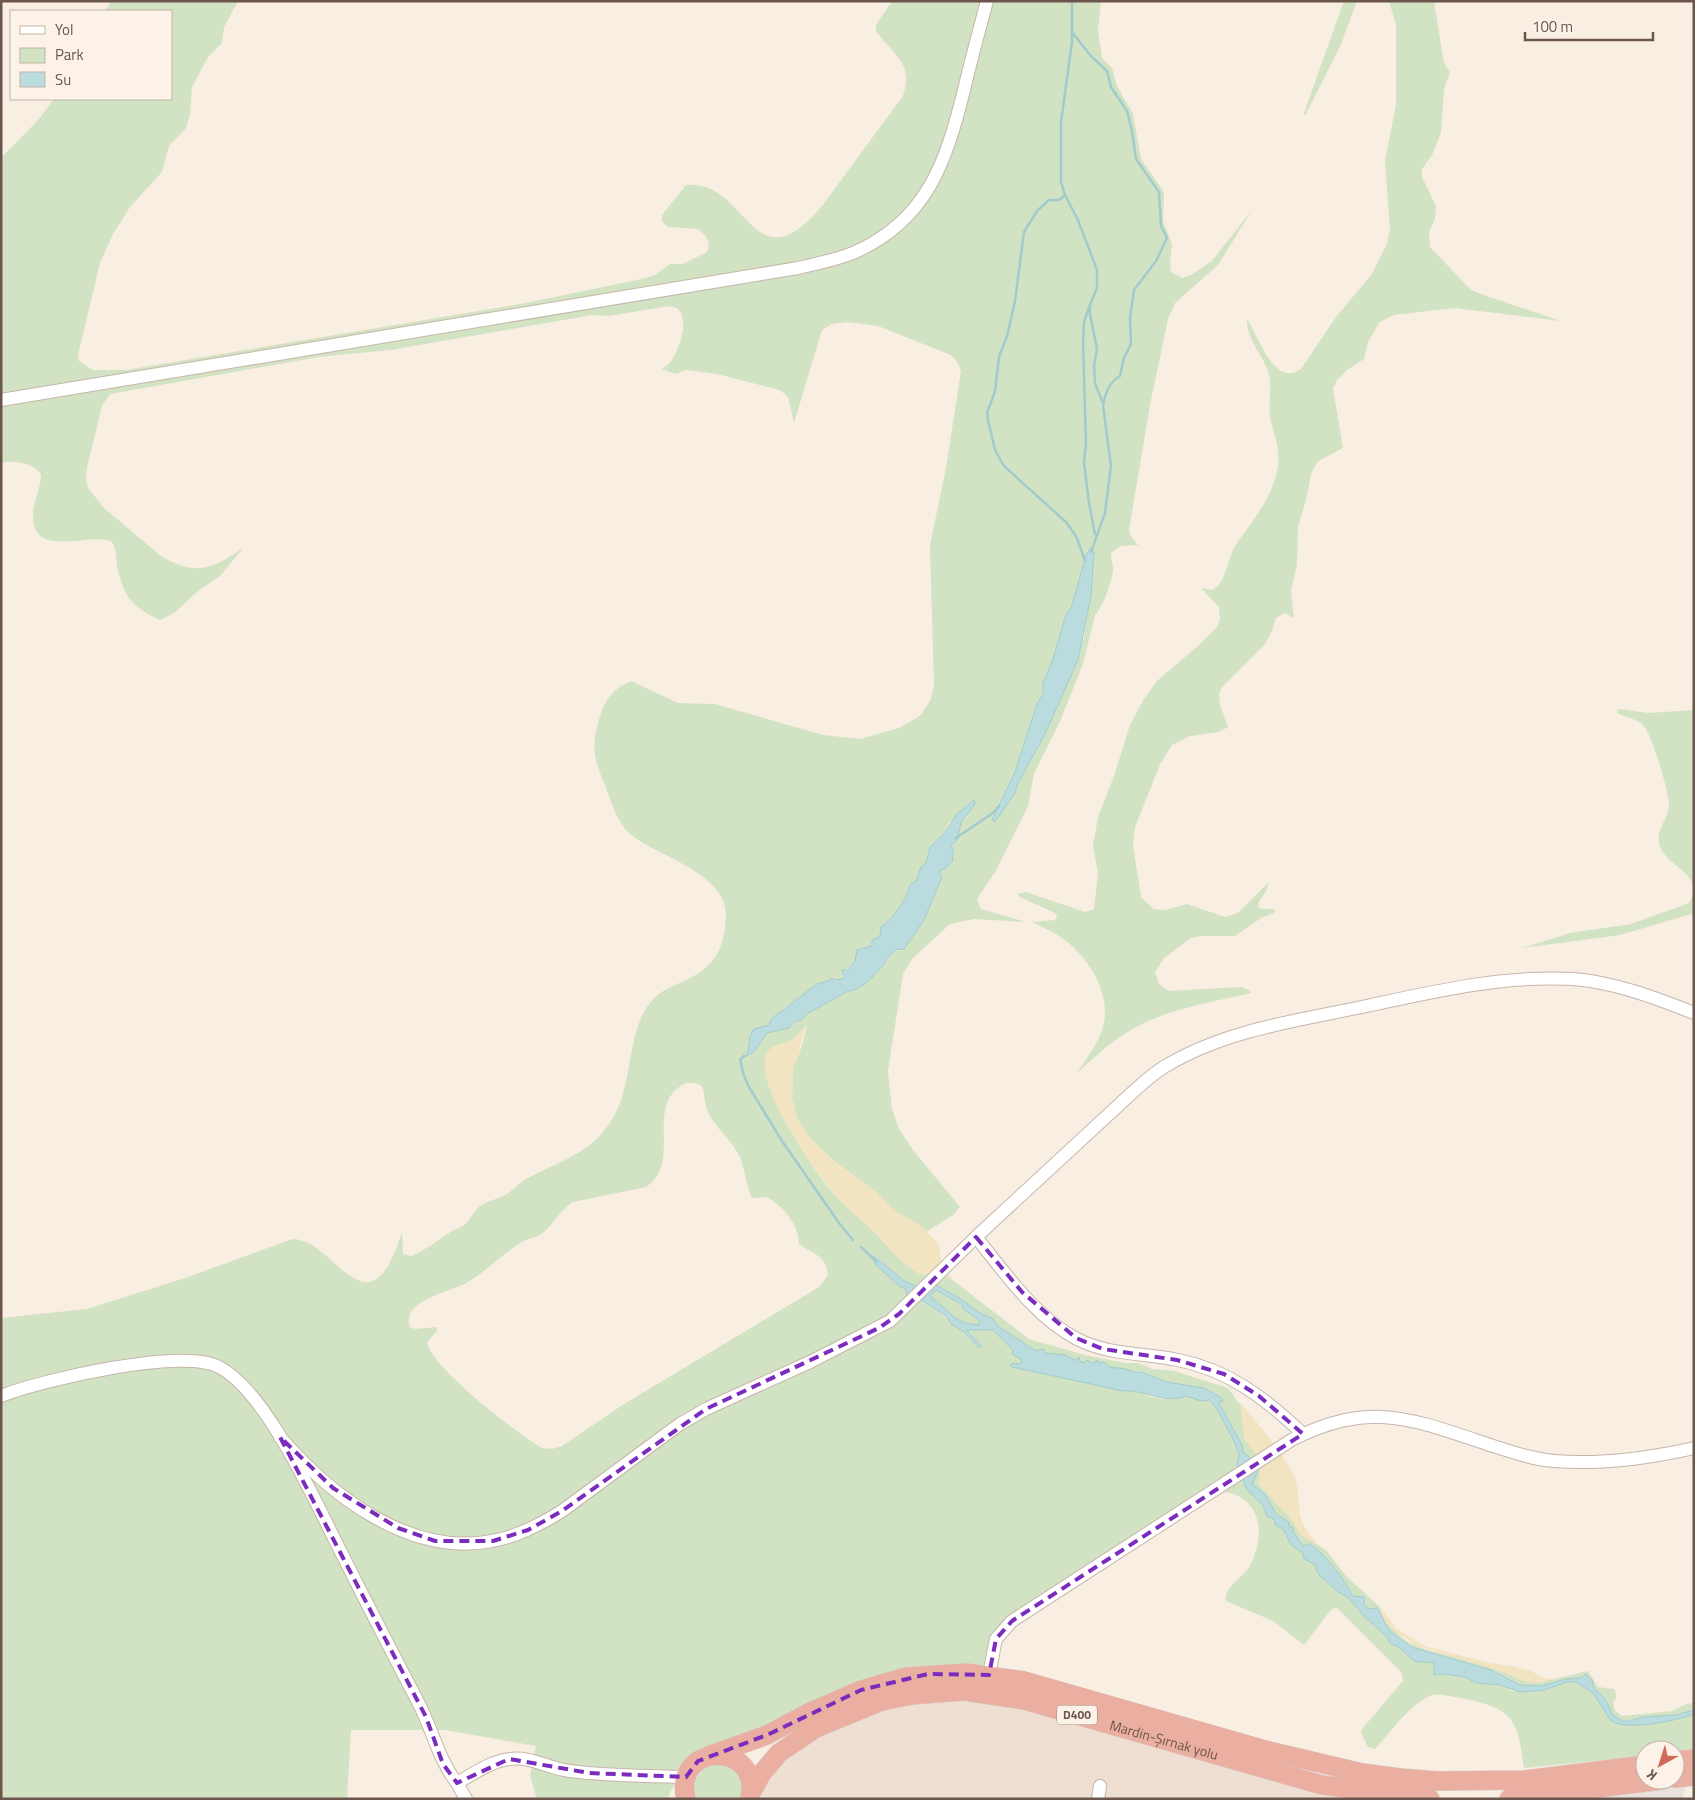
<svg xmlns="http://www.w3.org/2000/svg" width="1695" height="1800" viewBox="0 0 1695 1800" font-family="'Titillium Web',sans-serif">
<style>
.residential{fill:#eedfd2}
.industrial{fill:#e8e1dc}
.green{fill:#d2e3c3;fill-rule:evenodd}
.sand{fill:#f3e4c1}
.water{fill:#badcde;stroke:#a2cbce;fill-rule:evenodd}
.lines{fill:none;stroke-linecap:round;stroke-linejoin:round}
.stream{stroke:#a2cbce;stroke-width:2.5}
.minor-casing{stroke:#c7b5ab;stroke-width:14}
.highway-casing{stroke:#d6cfcd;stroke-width:20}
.minor{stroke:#fff;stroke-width:12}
.highway{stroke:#eaafa1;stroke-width:19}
.marked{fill:none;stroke:#7b2cbf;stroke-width:4;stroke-dasharray:10 6;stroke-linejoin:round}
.labels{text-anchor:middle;stroke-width:4;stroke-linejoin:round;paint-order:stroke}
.shield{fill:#fcf2e7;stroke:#97847a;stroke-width:1}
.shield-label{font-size:12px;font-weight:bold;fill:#6c554c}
.street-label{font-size:14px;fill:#6c554c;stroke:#fcf2e7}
</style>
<rect width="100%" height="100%" fill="#f8eee2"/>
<path class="residential" d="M964 1691 1357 1799H749L762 1773 838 1718Z"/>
<path class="industrial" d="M1686 1785 1682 1799H1582L1589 1798Z"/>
<path class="green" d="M111 1H238L224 27 222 43 208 57 192 87 190 115 186 128 169 146 162 172 130 207 113 234 100 263 78 355 79 361 93 370H126L526 303 646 278 655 275 670 264H683L707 252C712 242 706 235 698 229L668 227 662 221V215L686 185C748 178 752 290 822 206L903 96C914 62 893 55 876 31V25L892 1H1101L1098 31 1102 58 1112 68 1117 86 1133 114 1141 159 1164 192 1163 221 1172 244 1170 264 1171 272 1182 278 1191 275 1212 261 1252 210 1218 265 1175 303 1168 319 1150 405 1129 530 1130 535 1138 545 1121 546 1111 553C1111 558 1113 563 1113 569 1113 579 1102 610 1095 615L1083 664 1061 719 1034 774 1028 806 995 872 977 899 981 909 1026 922 974 919 950 924 912 959 903 974 888 1071 892 1109 899 1129 913 1150 960 1207 953 1215 926 1232 894 1210 876 1192 834 1161 808 1136 797 1118 792 1099 793 1067 799 1055 807 1026C801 1029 799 1036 793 1039 784 1046 770 1043 766 1057 757 1087 809 1162 828 1187 839 1201 853 1212 866 1224 880 1237 892 1252 906 1265L920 1274C933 1272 943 1274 954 1281L1029 1339 1085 1355 1125 1363H1138L1153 1369 1174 1371 1228 1388 1241 1406 1245 1440 1256 1454 1261 1467 1259 1484 1293 1521 1300 1534 1326 1550 1346 1576 1380 1607 1385 1621 1406 1641 1427 1650 1464 1659 1537 1683 1588 1671 1598 1687 1614 1689 1617 1696 1613 1702 1615 1711 1622 1716 1672 1711 1686 1704 1694 1703V1710L1676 1715 1622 1721 1613 1716 1602 1694 1594 1689 1582 1675 1581 1678 1566 1679 1541 1686 1521 1685 1491 1670 1411 1647 1390 1631 1378 1611 1369 1610 1366 1606 1365 1600 1353 1595C1342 1575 1328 1558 1310 1544L1303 1546 1293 1532V1527H1289V1522L1276 1514 1265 1494 1252 1484 1257 1472 1243 1453 1242 1445 1219 1403 1223 1401 1222 1398 1204 1388 1167 1382 1139 1371 1133 1372 1126 1369 1109 1367 1101 1362 1099 1364 1089 1361 1085 1363 1078 1361 1080 1357 1075 1360 1059 1354 1046 1353 1043 1349 1036 1351 999 1327 992 1318 978 1312 942 1288 916 1286 902 1281 875 1256 874 1263 899 1286 906 1289 908 1295C934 1307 957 1324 976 1345L978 1343 968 1329 993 1330 1023 1360 1020 1364 1013 1363 1011 1365 1032 1372 1041 1371 1052 1376 1122 1390H1137L1148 1396 1163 1399 1187 1396 1201 1401 1209 1400 1218 1411 1234 1441 1239 1454 1237 1463 1247 1490 1263 1505 1267 1516 1284 1530 1293 1545 1302 1552 1304 1559 1316 1565 1321 1577 1338 1592 1348 1597 1364 1616 1387 1637 1390 1643 1400 1648 1413 1660 1434 1663V1675L1444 1674 1465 1677 1476 1683 1501 1685 1512 1691 1523 1692 1544 1690 1567 1682H1576L1594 1694 1613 1723 1655 1724 1694 1714V1751L1675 1753V1750H1645V1756L1524 1768C1518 1717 1512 1708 1460 1698 1451 1697 1438 1692 1430 1696 1408 1706 1391 1732 1375 1749L1368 1747 1361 1733 1362 1729 1403 1681 1402 1673 1336 1607 1330 1611 1304 1645 1273 1621 1226 1601C1223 1588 1243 1577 1249 1567 1261 1546 1265 1515 1243 1499 1237 1494 1229 1493 1221 1491L999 1633 990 1667 946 1665 679 1775 667 1799H537L530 1776 536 1746 445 1730H351L347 1799H1V1318L87 1309 188 1277 292 1239C335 1238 368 1341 402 1232L403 1254 411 1256C426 1250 438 1240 452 1231 456 1229 463 1227 466 1223 472 1218 474 1209 482 1205 490 1200 499 1199 507 1194 515 1189 521 1181 530 1177 566 1158 594 1153 615 1114 633 1081 627 1032 650 1003 659 991 671 987 684 981 714 968 725 949 726 915 726 871 653 856 628 832 616 820 611 801 605 785 596 765 591 749 597 727 603 705 608 691 631 681L678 703 715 704 823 735 860 739 899 728 920 716 930 701 934 687 930 545 946 468 961 371 958 363 951 355 878 326 847 322 832 324 822 330 794 423 788 397 780 390 717 374 687 370 675 374 662 369C665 367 669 364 671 361 680 349 690 319 677 308L670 306 609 316 592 315 391 350 318 357 110 394 102 406 87 467 86 480 88 488 104 508 161 556C197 577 213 569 244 547L220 576 198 591 174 613 160 620C132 608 123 595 117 566 116 558 117 550 112 542 94 531 33 560 33 517 32 503 41 489 41 475 33 462 15 460 1 463V158L39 119 54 99H171V11H105ZM1088 550 1093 580 1084 637 1078 659 1044 736 1018 783C1013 798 1007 808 994 816L1015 772 1038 700 1043 693V683L1053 659 1066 615 1071 608ZM974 800 967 817 961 823 957 840 951 846 954 850C949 860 950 865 939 871L942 877 924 920 909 942 899 951 895 950 888 961 876 974 805 1015 792 1027 767 1033 754 1052 746 1056 744 1055 748 1052 751 1034 754 1029 767 1026 784 1008 816 986 835 977 837 980 842 979V973L855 961 862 950 872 946 880 936 881 927 888 923 906 899 909 886 916 881 926 863 930 847 943 835 949 823ZM686 1083H695L702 1086C705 1094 704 1104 708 1112 716 1129 732 1140 740 1157 744 1167 748 1192 752 1198L767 1197C784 1207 799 1225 799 1244 813 1254 826 1255 828 1275L819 1287 624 1404 562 1446 552 1449 542 1448C518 1434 430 1367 427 1342L437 1331V1327L415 1329 410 1327C400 1302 448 1292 464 1284 485 1273 500 1256 520 1243 527 1238 537 1238 544 1232 555 1222 560 1210 573 1202L646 1187C684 1162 642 1104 686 1083Z
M1344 1H1357L1341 44 1305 116 1304 113Z
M1389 1H1434L1444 63 1450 72 1444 89 1441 133 1432 155 1422 169V177L1436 206 1435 218 1429 232 1430 247 1470 289 1478 293 1561 321 1455 308 1394 315 1380 322 1368 342 1364 359 1347 370 1337 380 1333 388 1343 448 1318 461 1311 474 1307 496 1298 527 1297 565 1291 591 1294 618 1285 613 1276 618 1272 631 1265 644 1223 686 1219 693 1220 705 1228 727 1219 732 1190 736 1172 745 1160 764 1135 827 1133 845 1141 897 1154 909 1165 910 1187 904 1225 917 1238 913 1268 883C1269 893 1258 898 1258 907L1262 909H1275L1274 913 1261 918 1235 936H1202L1191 938 1164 958 1155 972 1159 984 1169 991 1241 987 1249 990 1251 993C1210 1003 1168 1008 1131 1030 1111 1041 1094 1058 1077 1073 1087 1057 1101 1041 1104 1022 1110 993 1089 959 1066 941 1056 933 1044 928 1032 922L1055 920 1057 916 1055 913 1020 897 1018 894 1026 892 1085 912 1094 909 1098 873 1093 846 1098 817 1114 776 1130 725 1144 699 1157 681 1200 644 1217 627 1220 619 1219 607 1201 588 1213 590C1228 580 1227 557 1237 543 1256 516 1282 486 1278 451 1277 439 1272 428 1270 417 1268 402 1273 386 1268 371 1262 354 1246 338 1247 319 1258 334 1274 389 1301 369L1336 317 1372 274 1387 244 1390 229 1385 161 1396 104V25Z
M1618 709 1649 713 1694 710V887C1688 868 1662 861 1659 843 1656 830 1668 819 1669 806 1670 794 1652 736 1644 726 1637 718 1626 718 1617 713Z
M1694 893V913L1688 915 1620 935 1522 948 1570 933 1631 924 1689 903Z
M936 1290C954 1295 963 1311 979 1320V1325C952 1323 950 1311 930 1296Z
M720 1759 742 1775V1799H692L694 1771Z"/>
<path class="sand" d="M807 1025 800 1045 799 1055 793 1067 792 1099 797 1118 808 1136 834 1161 876 1192 894 1210 921 1226 938 1243 942 1263 954 1281C943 1274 933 1272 920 1274L906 1265C892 1252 880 1237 866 1224 853 1212 839 1201 828 1186 810 1163 755 1085 766 1056 771 1042 784 1046 794 1039 799 1035 801 1029 807 1025Z
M1240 1403C1250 1412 1292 1466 1295 1478 1304 1511 1291 1515 1319 1545L1300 1534 1293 1521 1259 1484 1261 1467 1256 1454 1245 1440Z
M1380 1607 1396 1628 1424 1646 1490 1663 1511 1666 1531 1671 1543 1678 1553 1679 1537 1683 1524 1681 1501 1671 1417 1646 1392 1629 1384 1621Z"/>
<path class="water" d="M1090 548 1094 552 1091 596 1078 660 1044 736 1018 783 1015 793 995 822 992 820 994 816 1015 772 1037 704 1043 693V683L1053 659 1066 615 1071 608 1086 556Z
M974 800 975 804 961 823 957 840 951 846 954 850 952 855 953 861 946 868 939 871 942 877 924 920 904 949 895 950C885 963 866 990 848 991L805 1015 802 1020 797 1021 789 1028 767 1033 754 1052 744 1057 748 1052 750 1036 754 1029 769 1025 771 1019 817 984 828 981 832 978 838 980 844 978 842 970H847L855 961 857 950 872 946V940L880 936 881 927C894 918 906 900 910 885L916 881 921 867 926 863 930 847 943 835 957 814Z
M874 1256 904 1281 916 1286 936 1285 961 1299 978 1312 992 1318 999 1327 1036 1351 1043 1349 1046 1353 1065 1355 1075 1360 1080 1357 1079 1361 1085 1363 1087 1360 1093 1363 1098 1360V1363L1104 1362 1109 1367 1126 1369 1133 1372H1141L1167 1382 1204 1388 1222 1398 1223 1401 1219 1403 1242 1445 1243 1453C1251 1457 1254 1461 1258 1471L1252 1484 1265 1494 1276 1514 1289 1522V1527H1293V1532L1303 1546 1310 1544C1328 1557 1342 1576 1353 1596L1364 1597 1365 1606 1369 1609 1377 1608 1390 1631 1411 1647 1491 1670 1520 1685 1541 1686 1566 1679 1581 1678 1585 1674 1592 1680 1594 1689C1606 1696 1607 1704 1613 1715L1622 1721H1630L1642 1717 1676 1715 1694 1710V1714C1676 1721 1627 1731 1611 1721L1594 1694 1576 1682H1567L1544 1690 1520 1692 1500 1685 1476 1683 1465 1677 1444 1674 1434 1675V1663L1414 1661 1400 1648 1390 1643 1387 1637 1364 1616 1348 1597 1338 1592 1321 1577 1316 1570V1565L1304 1559 1302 1552 1291 1545 1284 1530 1276 1525 1274 1520 1267 1516 1263 1505 1247 1490 1237 1465 1239 1454 1234 1441 1218 1411 1210 1400 1201 1401 1186 1396C1166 1405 1144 1389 1123 1391L1012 1367 1010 1365 1013 1363 1020 1364 1022 1360 1012 1354 1013 1350 993 1330H967L981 1346 979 1348 964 1332 951 1324 947 1317 924 1302 907 1295 906 1289 899 1286 874 1263ZM936 1290 961 1304 963 1309 979 1320V1325C954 1324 949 1310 930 1296Z"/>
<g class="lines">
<path class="stream" d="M1072 1V42L1061 122V182L1065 195 1059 200H1049L1037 211 1024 232 1015 301 1007 336 999 357 995 391 987 413 988 420 995 450 1004 466 1067 523 1077 538 1085 561
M1072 32 1090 55 1107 71 1111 87 1127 111 1132 131 1136 159 1159 192 1161 226 1167 238 1156 261 1134 290 1130 318 1131 344 1124 358 1120 376C1109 382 1105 394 1103 405L1111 466 1105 513 1091 552
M1065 195 1078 220 1097 270V288L1090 305V314L1097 349 1094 366 1095 383 1102 401
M1090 305 1084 322 1083 342 1086 444 1084 462 1089 503 1095 534
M956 838 993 813 999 806
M744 1056 740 1060 744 1076 749 1087 782 1141 839 1223 853 1240
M861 1247 877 1262"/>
<g class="minor-casing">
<path id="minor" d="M1 400 798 268C816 264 835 260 853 253 927 221 946 162 964 90 971 60 979 31 987 1
M976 1237C1005 1273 1036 1318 1077 1339 1108 1355 1144 1353 1178 1360 1229 1370 1266 1399 1303 1434
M1 1396C41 1380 183 1347 219 1367 268 1392 318 1508 344 1558 368 1606 393 1654 418 1702 433 1730 438 1759 457 1783
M280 1437C331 1496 410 1557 492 1541 517 1537 541 1524 562 1511L680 1424 706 1409 810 1362 890 1321 976 1237 1135 1090C1144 1082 1154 1073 1164 1067 1226 1029 1302 1020 1371 1005 1436 991 1506 975 1573 979 1614 982 1656 998 1694 1013
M989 1675 996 1639 1012 1621 1293 1439C1370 1401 1410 1418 1487 1444 1509 1451 1531 1459 1554 1461 1600 1465 1649 1458 1694 1448
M466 1799 457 1783C473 1774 491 1761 510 1759 531 1756 550 1769 570 1771 608 1776 647 1776 686 1777
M1098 1799 1100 1786"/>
</g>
<g class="highway-casing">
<g id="highway">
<path d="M708 1756 767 1735 806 1714 861 1690 905 1677 966 1673 1024 1681 1265 1750 1362 1773 1400 1778 1437 1781 1525 1780 1645 1765"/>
<path d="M1675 1761 1694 1759"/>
<path d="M1675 1778 1694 1776"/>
<path id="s1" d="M751 1793 762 1773 779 1753 816 1728 882 1701 912 1695 964 1691 1024 1700 1322 1785 1430 1799"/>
<path d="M686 1799C672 1741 761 1742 750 1796"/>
<path d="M1509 1799 1662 1780"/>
</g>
</g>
<use href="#minor" class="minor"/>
<use href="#highway" class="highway"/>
</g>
<path class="marked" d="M976 1237 1022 1292 1076 1338 1103 1349 1177 1360 1224 1374 1259 1396 1303 1434 1012 1621 996 1639 989 1675 928 1674 861 1690 767 1735 698 1761 686 1777 589 1773 509 1759 457 1783 443 1764 426 1717 280 1437 333 1488 398 1528 435 1541H493L528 1530 562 1511 706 1409 879 1328 899 1314Z"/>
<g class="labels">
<rect class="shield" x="1057" y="1705.5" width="40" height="19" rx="4"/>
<g class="shield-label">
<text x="1077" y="1719">D400</text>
</g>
<g class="street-label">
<text dy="5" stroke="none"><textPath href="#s1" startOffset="454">Mardin-Şırnak yolu</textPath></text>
</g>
</g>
<rect width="1695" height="1800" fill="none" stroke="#6c554c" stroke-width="5"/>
<rect x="10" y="10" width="162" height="90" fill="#fcf2e7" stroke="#c2b3a9"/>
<rect x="20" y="26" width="25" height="8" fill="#ffffff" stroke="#c2b3a9"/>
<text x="55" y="35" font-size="15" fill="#6c554c">Yol</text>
<rect x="20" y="48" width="25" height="15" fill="#d2e3c3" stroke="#c2b3a9"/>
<text x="55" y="60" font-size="15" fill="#6c554c">Park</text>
<rect x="20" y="72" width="25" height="15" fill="#badcde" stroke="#c2b3a9"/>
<text x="55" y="85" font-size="15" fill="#6c554c">Su</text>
<g transform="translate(1660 1765) rotate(219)"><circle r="24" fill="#fcf2e7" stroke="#c2b3a9"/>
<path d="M0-4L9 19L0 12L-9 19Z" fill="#d16a58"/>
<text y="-8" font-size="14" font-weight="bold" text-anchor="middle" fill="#6c554c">K</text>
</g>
<path d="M1525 32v8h128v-8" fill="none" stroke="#6c554c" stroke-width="2.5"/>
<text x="1532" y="32" font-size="15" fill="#6c554c" stroke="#fcf2e7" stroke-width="4" paint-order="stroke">100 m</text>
</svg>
